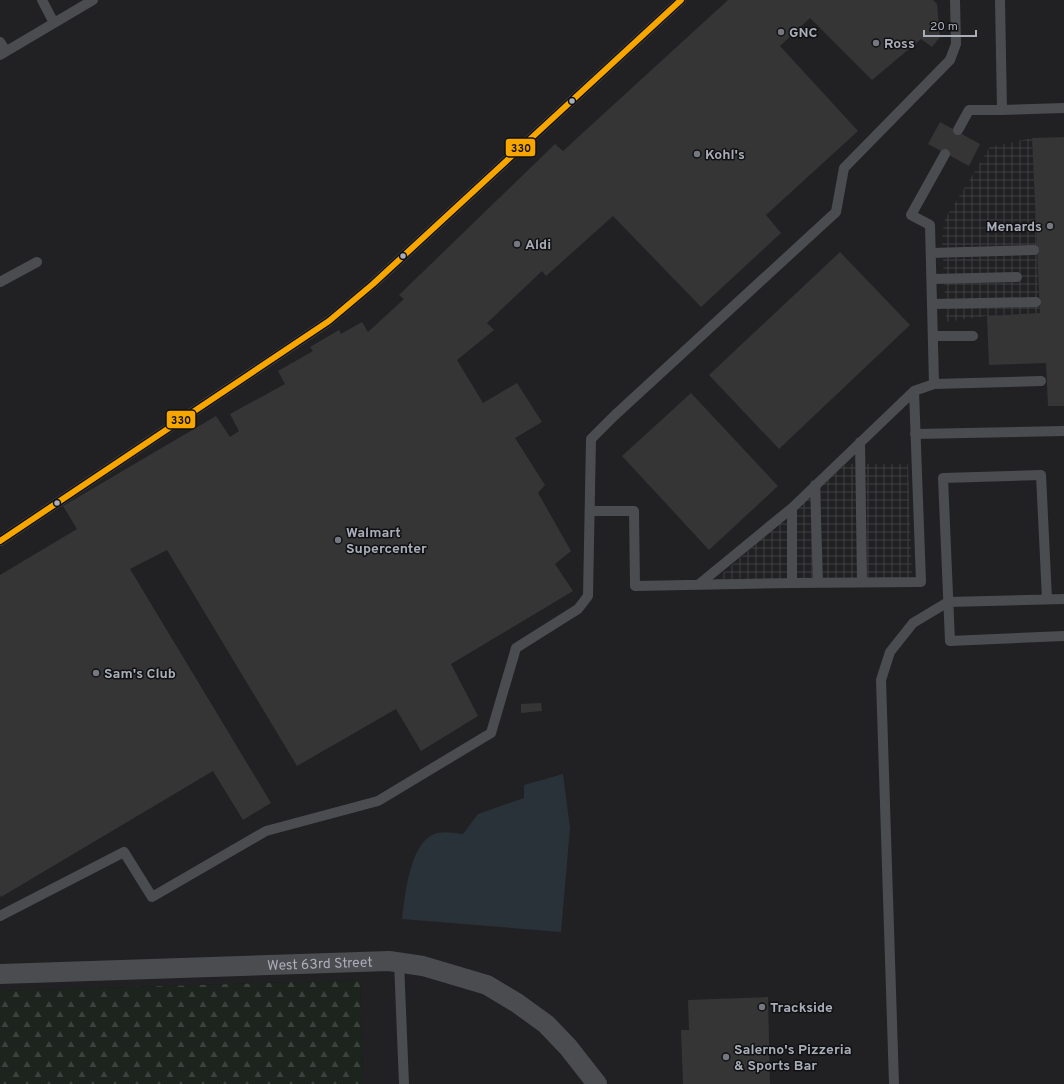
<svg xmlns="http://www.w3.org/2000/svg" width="1064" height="1084" viewBox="0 0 1064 1084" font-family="Overpass,sans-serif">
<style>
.built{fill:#212123}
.industrial{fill:url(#industrial-grid)}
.forest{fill:url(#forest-firs)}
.water{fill:#2a3239}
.building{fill:#353536}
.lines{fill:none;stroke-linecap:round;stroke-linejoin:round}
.lane{stroke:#4b4c50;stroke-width:10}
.street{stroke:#4b4c50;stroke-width:20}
.bus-1-casing{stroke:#111113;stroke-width:9}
.bus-1{stroke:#f7a600;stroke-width:6}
.poi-dot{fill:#757880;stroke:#111113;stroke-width:1.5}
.bus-dot{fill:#a8adb8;stroke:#111113;stroke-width:1.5}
.labels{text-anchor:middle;stroke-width:3;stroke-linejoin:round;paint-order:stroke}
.poi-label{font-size:14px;font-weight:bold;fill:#a8adb8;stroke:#111113;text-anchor:start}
.street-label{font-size:14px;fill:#a8adb8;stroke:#111113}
.line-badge{stroke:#111113;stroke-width:1.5}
.pale-badge-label{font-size:11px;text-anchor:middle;font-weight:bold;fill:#111}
</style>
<defs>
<pattern id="industrial-grid" width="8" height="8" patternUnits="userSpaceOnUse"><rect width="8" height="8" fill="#212123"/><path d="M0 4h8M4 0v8" fill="none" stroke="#3e3f41"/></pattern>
<pattern id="forest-firs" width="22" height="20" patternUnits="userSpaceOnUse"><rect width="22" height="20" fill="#1d241e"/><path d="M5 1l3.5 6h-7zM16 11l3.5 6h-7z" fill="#3b413d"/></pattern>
</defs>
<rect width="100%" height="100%" fill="#171717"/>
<path class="built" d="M0 0H1064V1084H363L360 980 0 991Z"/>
<path class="industrial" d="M1032 138 1040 313 987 316 946 322 942 236 945 219 990 147Z
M846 464H908L912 579 714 581Z"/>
<path class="forest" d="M360 980 363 1084H0V991Z"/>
<path class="water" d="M563 774 570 828 561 932 402 919C405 896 409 850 430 836 440 830 453 833 463 834L478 814 524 798V785Z"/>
<path class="building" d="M728 0H933L937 4 940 37 932 47 921 39 872 80 810 18 780 46 858 131 766 215 781 233 701 307 613 216 546 276 542 271 487 323 494 330 457 360 483 403 517 383 542 422 515 438 545 485 538 493 571 551 555 564 573 591 451 664 478 716 421 751 396 709 297 766 167 550 130 569 271 803 243 820 213 771 1 897 0 895V575L77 529 63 506 216 416 230 437 239 431 230 414 285 384 278 371 313 351 310 347 339 330 341 334 362 322 368 332 404 299 399 295 555 144 563 151Z
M940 122 980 144 969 166 928 144Z
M1064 137V406H1048L1046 363 989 365 987 316 1040 313 1032 138Z
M840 252 910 325 779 449 709 375Z
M691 393 778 486 709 550 622 456Z
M541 703 542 711 521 713V704Z
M768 997 770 1084H683L681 1030H689L688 1000Z"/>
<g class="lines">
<path class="lane" d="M42 0 54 23
M1000 0 1002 110 1064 108
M0 42 6 51
M0 55 93 0
M958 130 969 110H1002
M931 253 1034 250
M932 279 1017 277
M0 282 37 262
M932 304 1036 302
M933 336H973
M934 384 1041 381
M915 434 1064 431
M860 442 862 582
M815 485 818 583
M590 511H634L635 586 792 583V508L914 391 934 384 930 225 911 215 945 154
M0 541 329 321 373 284 681 0
M792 583 921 582 914 391
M698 585 792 508
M1047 599 1041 475 943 478 950 641 1064 636
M0 916 124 852 152 897 266 831 378 801 491 733 516 648 578 609 588 596 591 439 614 416 836 212 844 168 950 60 956 44 955 0
M399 962 404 1084
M894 1084 881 680 890 652 913 623 948 602 1064 599"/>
<path class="street" id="s1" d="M0 974 389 961 423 966 487 985 517 1003 546 1024 568 1047 597 1084"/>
<g class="bus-1-casing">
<path id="bus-1" d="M0 541 329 321 373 284 681 0"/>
</g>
<use href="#bus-1" class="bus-1"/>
</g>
<g class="poi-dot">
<circle cx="781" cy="32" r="4"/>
<circle cx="876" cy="43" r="4"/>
<circle cx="697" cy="154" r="4"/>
<circle cx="1050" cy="226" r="4"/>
<circle cx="517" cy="244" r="4"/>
<circle cx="338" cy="540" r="4"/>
<circle cx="96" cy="673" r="4"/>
<circle cx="762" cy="1007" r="4"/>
<circle cx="726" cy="1057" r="4"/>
</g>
<g class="bus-dot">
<circle cx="572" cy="101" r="3.5"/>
<circle cx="403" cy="256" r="3.5"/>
<circle cx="57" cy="503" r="3.5"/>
</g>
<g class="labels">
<g class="poi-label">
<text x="789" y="37">GNC</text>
<text x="884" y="48">Ross</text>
<text x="705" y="159">Kohl's</text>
<text x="1042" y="231" text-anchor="end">Menards</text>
<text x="525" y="249">Aldi</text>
<text x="346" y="537">Walmart<tspan x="346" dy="16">Supercenter</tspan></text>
<text x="104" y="678">Sam's Club</text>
<text x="770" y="1012">Trackside</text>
<text x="734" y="1054">Salerno's Pizzeria<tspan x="734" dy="16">&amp; Sports Bar</tspan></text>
</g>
<g class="street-label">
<text dy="5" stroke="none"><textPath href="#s1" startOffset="320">West 63rd Street</textPath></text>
</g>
</g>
<g class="line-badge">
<rect x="505" y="138" width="31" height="19" rx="4" fill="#f7a600"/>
<rect x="166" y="410" width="30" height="19" rx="4" fill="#f7a600"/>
</g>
<g class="pale-badge-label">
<text x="521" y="152">330</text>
<text x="181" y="424">330</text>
</g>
<path d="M924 30v6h52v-6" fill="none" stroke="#a8adb8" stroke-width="2"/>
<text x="930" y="30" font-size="12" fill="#a8adb8" stroke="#111113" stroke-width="3" paint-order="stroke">20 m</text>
</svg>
